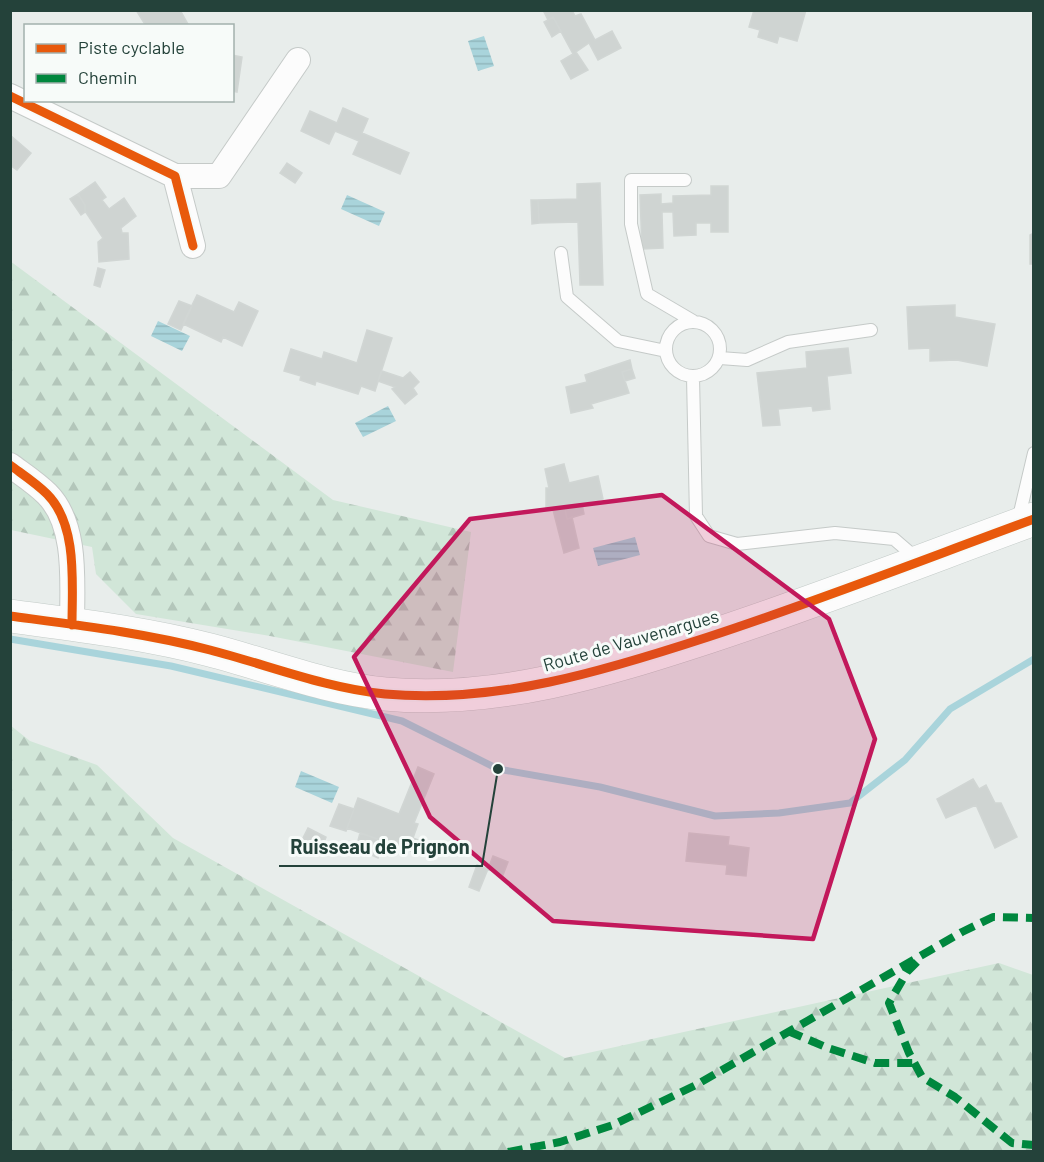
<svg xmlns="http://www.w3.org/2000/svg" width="1044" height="1162" viewBox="0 0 1044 1162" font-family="Barlow,sans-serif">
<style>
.forest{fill:url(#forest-firs)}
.water{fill:url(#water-rules)}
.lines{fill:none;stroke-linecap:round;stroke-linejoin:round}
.stream{stroke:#a9d4db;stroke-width:7}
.building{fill:#cfd4d2;stroke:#d1d6d4;stroke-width:1.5}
.service-casing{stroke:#c5cac8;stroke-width:14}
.minor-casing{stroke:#c5cac8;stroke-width:26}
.secondary-casing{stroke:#c3cbc8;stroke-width:34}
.service{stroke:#fcfcfc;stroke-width:12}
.minor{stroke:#fcfcfc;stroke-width:24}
.secondary{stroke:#fcfcfc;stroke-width:33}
.quiet{stroke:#00873e;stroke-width:8;stroke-dasharray:15 8;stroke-linecap:butt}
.cycleway-casing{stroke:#f7fbf9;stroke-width:13}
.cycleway{stroke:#e8590c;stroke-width:9}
.marked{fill:#c2185b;fill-opacity:0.2;stroke:#c2185b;stroke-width:4.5;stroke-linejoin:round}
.labels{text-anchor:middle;stroke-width:6;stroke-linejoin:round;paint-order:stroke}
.street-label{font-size:18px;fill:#24423a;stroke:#f7fbf9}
.leader{fill:none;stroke:#24423a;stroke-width:2}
.callout-dot{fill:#24423a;stroke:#f7fbf9;stroke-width:2}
.callout-label{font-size:20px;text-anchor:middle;font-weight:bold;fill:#24423a;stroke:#f7fbf9;stroke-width:6;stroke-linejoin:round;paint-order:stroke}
</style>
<defs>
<pattern id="forest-firs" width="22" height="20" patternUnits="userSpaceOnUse" patternTransform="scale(1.5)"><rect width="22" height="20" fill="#d1e6d8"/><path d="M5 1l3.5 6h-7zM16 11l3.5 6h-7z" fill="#b3c6ba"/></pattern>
<pattern id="water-rules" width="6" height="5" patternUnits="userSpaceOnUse" patternTransform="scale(1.5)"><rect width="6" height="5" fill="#a9d4db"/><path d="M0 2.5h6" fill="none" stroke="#91b7bd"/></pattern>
</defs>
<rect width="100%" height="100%" fill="#e8edeb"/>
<path class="forest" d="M10 261 333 500 471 532 453 672 270 636 136 614 96 574 92 547 11 530Z
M10 725 30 741 97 765 173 838 565 1058 999 963 1033 975V1151H11Z"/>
<path class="water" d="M484 36 494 66 478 71 468 41Z
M347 195 385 212 379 226 341 209Z
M158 321 190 336 182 351 151 336Z
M388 406 396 421 363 437 355 423Z
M635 537 640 555 598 566 593 548Z
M301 771 339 787 332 803 295 787Z"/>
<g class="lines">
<path class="stream" d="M10 639 171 666 402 721 498 769 600 787 715 816 779 813 850 803 905 760 950 709 1034 659"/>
</g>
<path class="building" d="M136 10H180L189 26H146Z
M543 10H572L575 16 581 14 595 40 612 31 621 48 598 60 589 43 576 52 588 70 571 79 561 61 573 54 553 17 548 20Z
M754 10H806L797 41 779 36 777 43 758 37 760 30 749 27Z
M553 17 561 31 552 37 544 22Z
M232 55 242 57 237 92 232 91Z
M343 108 368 119 362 133 409 153 400 174 353 154 359 141 335 131 329 144 301 131 310 111 337 123Z
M10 135 31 153 17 170 10 165Z
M287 163 302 173 295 183 280 173Z
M95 182 106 197 102 200 109 209 124 198 136 216 121 228 122 233H128L129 259 99 262 98 242 103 238 85 211V205L78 194Z
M600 183 603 285H580L578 222 539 223 538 200 577 199V184Z
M711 186H728V232H711V223H696V235L674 236 673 212H662L663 248 642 249 640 195 661 194V204L673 203V196L711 195Z
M78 194 85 205V212L81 215 70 199Z
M531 200H538L539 223 532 224Z
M1034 233V264H1030V235Z
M98 268 105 270 100 287 94 285Z
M197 295 234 312 239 302 258 311 242 346 223 337 221 342 183 324Z
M179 301 192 306 181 330 168 324Z
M955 305V317L995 324 987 366 957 360 930 361V348L909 349 907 307Z
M367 330 392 338 375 391 361 386 358 394 316 381 315 385 300 380 301 376 284 371 291 349 322 359 324 352 357 363Z
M848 348 851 373 827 376 830 409 813 411 812 406 778 409 780 425 763 426 757 373 807 368 806 352Z
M630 360 632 369 622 372 629 393 591 404 593 408 571 413 566 387 587 382 585 375Z
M632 369 635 378 625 381 622 372Z
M382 371 403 378 410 372 419 382 413 388 417 394 405 404 392 389 395 387 378 381Z
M564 464 569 483 598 476 603 499 565 509 567 519 572 517 579 548 564 553 552 506 546 508V488H549L545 469Z
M582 504 584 514 567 519 565 509Z
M418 767 434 774 414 823 418 824 413 838 421 841 416 853 347 828 358 798 399 814Z
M973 779 979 789 986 785 995 803H1001L1017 837 995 848 976 805 946 818 937 799Z
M339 804 354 809 346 831 330 826Z
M308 828 326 837 321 851 301 842Z
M360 833 383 841 378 858 356 848Z
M689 833 729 837 728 845 749 848 746 876 726 874 727 865 686 861Z
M493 856 508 862 503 875 488 869Z
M477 865 488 869 479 891 469 887Z"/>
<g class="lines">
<g class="service-casing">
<path id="service" d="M685 180H631V224L647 294 693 321
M561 253 567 297 618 341 666 351
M666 349a27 27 0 1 1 54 0a27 27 0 1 1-54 0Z
M720 358 747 360 788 342 871 330
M693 377 696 516 709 536 737 544 835 533 894 539 916 558
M1018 521 1034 453"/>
</g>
<g class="minor-casing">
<path id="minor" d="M10 96 175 176 193 246
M175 176H219L298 60
M10 465C22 474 36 483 47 494 78 525 72 584 72 625"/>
</g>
<g class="secondary-casing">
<path id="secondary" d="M10 616C77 625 145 633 210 650 268 665 325 688 385 694 497 704 604 671 708 637 818 601 925 559 1034 519"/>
</g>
<use href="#service" class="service"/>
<use href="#minor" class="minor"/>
<use href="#secondary" class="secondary"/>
<path class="quiet" d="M917 962 907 972 889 1003 909 1053 922 1077 955 1097 1012 1143 1034 1145
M788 1031 828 1048 875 1063H914
M508 1152 560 1142 613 1125 696 1085 962 932 993 917 1034 918"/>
<g class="cycleway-casing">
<path id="cycleway" d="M10 96 175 176 193 246
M10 465C22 474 36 483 47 494 78 525 72 584 72 625
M10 616C77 625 145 633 210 650 268 665 325 688 385 694 497 704 604 671 708 637 818 601 925 559 1034 519"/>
</g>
<use href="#cycleway" class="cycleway"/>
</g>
<path class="marked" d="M662 495 829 619 875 739 813 939 553 921 430 817 354 657 470 519Z"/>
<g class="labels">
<g class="street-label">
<text transform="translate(631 641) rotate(-16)" y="6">Route de Vauvenargues</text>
</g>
</g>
<path class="leader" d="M498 769L482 866H279"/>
<circle class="callout-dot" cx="498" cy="769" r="6"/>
<g class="callout-label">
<text x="380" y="854">Ruisseau de Prignon</text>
</g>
<rect width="1044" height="1162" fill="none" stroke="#24423a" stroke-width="24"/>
<rect x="24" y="24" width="210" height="78" fill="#f7fbf9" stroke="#a3b1ad" stroke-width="1.5"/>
<rect x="36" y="44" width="30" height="9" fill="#e8590c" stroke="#a3b1ad" stroke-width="1.5"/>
<text x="78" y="54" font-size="18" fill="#24423a">Piste cyclable</text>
<rect x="36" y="74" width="30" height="9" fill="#00873e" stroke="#a3b1ad" stroke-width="1.5"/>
<text x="78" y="84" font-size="18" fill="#24423a">Chemin</text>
</svg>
